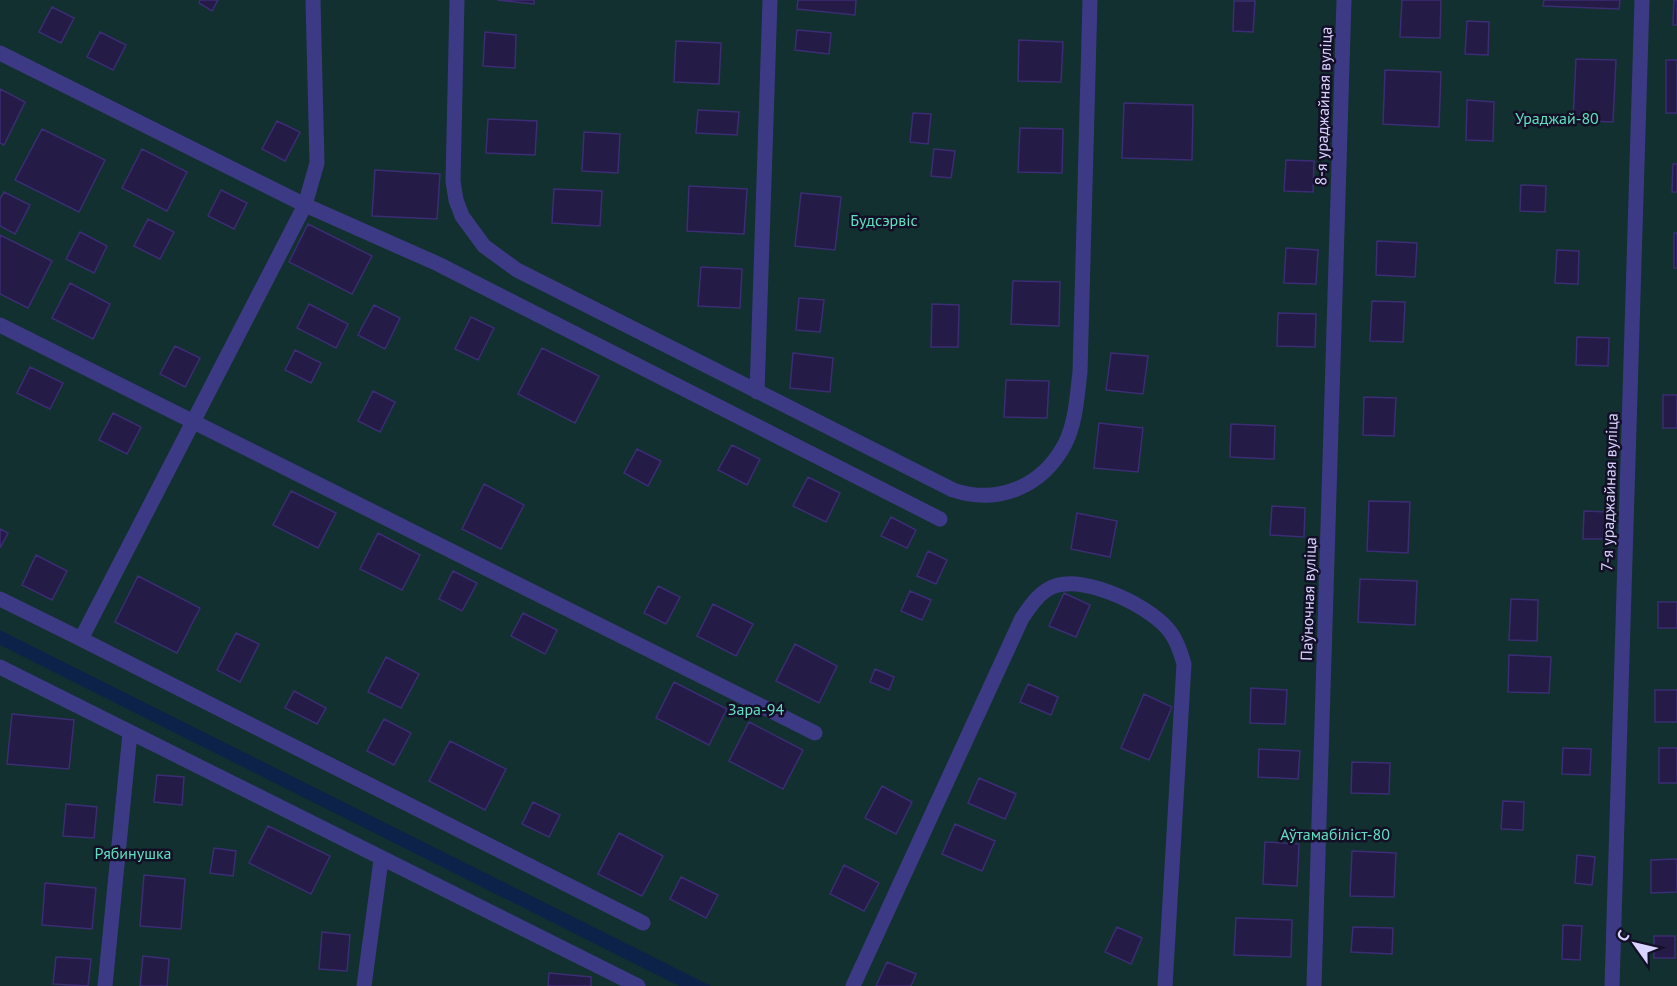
<svg xmlns="http://www.w3.org/2000/svg" width="1677" height="986" viewBox="0 0 1677 986" font-family="'PT Sans',sans-serif">
<style>
.green{fill:#12302f}
.water{fill:#0c2248}
.building{fill:#241b47;stroke:#3b2d73;stroke-width:1.5}
.lines{fill:none;stroke-linecap:round;stroke-linejoin:round}
.minor{stroke:#3d3a85;stroke-width:15}
.labels{text-anchor:middle;stroke-width:5;stroke-linejoin:round;paint-order:stroke}
.street-label{font-size:16px;fill:#d9d4ff;stroke:#130f26}
.park-label{font-size:16px;fill:#5fe0c0;stroke:#130f26}
</style>
<rect width="100%" height="100%" fill="#130f26"/>
<path class="green" d="M0 0H1677V986H0Z"/>
<path class="water" d="M0 630 711 986H679L0 645Z"/>
<path class="building" d="M200 0H218L212 11 199 3Z
M497 0H534V4Z
M798 0H856L855 15 797 9Z
M1402 0H1441L1440 38 1400 37Z
M1544 0H1620L1619 9 1543 6Z
M1674 0H1677V25H1673Z
M1234 1H1255L1253 32 1233 31Z
M52 7 74 18 61 43 39 32Z
M1467 21 1489 22 1488 55 1465 54Z
M797 30 831 33 829 54 795 50Z
M100 32 126 45 113 70 87 57Z
M485 32 516 35 515 68 483 66Z
M1019 40 1063 42 1061 82 1018 81Z
M676 41 721 43 719 84 674 82Z
M1576 59 1616 60 1613 122 1573 120Z
M1666 60H1677V113H1666Z
M1385 70 1441 72 1439 127 1383 124Z
M0 89 25 102 4 145 0 143Z
M1467 100 1494 102 1493 141 1466 140Z
M1124 103 1193 105 1192 160 1122 158Z
M698 110 739 112 737 135 696 133Z
M913 113 931 114 928 144 910 142Z
M488 119 537 121 535 155 486 153Z
M277 121 300 132 285 161 262 149Z
M1020 128 1063 129 1062 173 1018 172Z
M42 129 105 160 79 212 15 180Z
M584 132 620 134 618 173 582 171Z
M142 149 187 172 167 211 122 188Z
M934 149 955 151 951 178 931 176Z
M1286 160 1314 161 1313 192 1284 191Z
M1673 164H1677V192H1672Z
M375 170 440 174 437 219 372 216Z
M1521 185 1546 186 1545 212 1520 211Z
M689 186 747 189 744 234 687 231Z
M554 189 602 191 600 226 552 223Z
M221 190 247 203 234 229 208 216Z
M4 192 30 205 15 234 0 226V199Z
M801 193 841 197 835 250 795 246Z
M148 219 174 232 160 259 134 246Z
M308 224 372 256 352 294 289 262Z
M80 232 107 246 94 273 66 259Z
M1674 233H1677V268H1674Z
M0 235 52 261 28 308 0 294Z
M1377 241 1417 243 1415 277 1376 275Z
M1286 248 1318 250 1316 284 1284 283Z
M1557 250 1579 251 1578 284 1555 283Z
M701 267 742 269 740 308 698 306Z
M1013 281 1060 282 1059 326 1011 324Z
M70 283 110 304 93 339 52 318Z
M799 298 824 300 820 332 796 330Z
M1372 301 1405 302 1403 342 1370 341Z
M309 304 348 324 336 348 297 328Z
M932 304 959 305 958 347H931Z
M374 305 400 318 385 349 358 335Z
M1278 313 1316 314 1315 347 1277 346Z
M471 317 494 328 478 360 455 349Z
M1577 337 1609 338 1608 366 1576 365Z
M175 346 200 358 185 387 160 374Z
M542 348 599 376 575 423 518 394Z
M295 350 321 363 311 383 285 370Z
M793 353 833 358 830 392 790 388Z
M1111 353 1148 356 1143 394 1106 390Z
M30 367 63 383 50 409 17 393Z
M1006 380 1049 381 1047 418 1004 417Z
M373 391 395 402 380 432 358 421Z
M1663 395H1677V428H1663Z
M1364 397 1396 398 1394 436 1363 435Z
M113 413 141 427 127 454 99 440Z
M1099 423 1143 428 1138 472 1094 468Z
M1231 424 1275 426 1274 459 1230 457Z
M732 445 760 459 747 485 718 470Z
M637 449 661 461 648 486 624 473Z
M808 477 840 493 826 522 793 506Z
M484 484 524 505 501 549 462 529Z
M291 491 336 513 318 548 273 525Z
M1369 501 1410 502 1408 553 1367 551Z
M1272 506 1305 508 1304 537 1270 535Z
M1584 511 1607 512 1606 539H1583Z
M1077 513 1117 521 1110 557 1071 549Z
M891 517 916 530 907 548 881 536Z
M0 529 8 533 0 548Z
M378 533 420 555 402 590 360 569Z
M928 551 947 560 936 584 917 576Z
M36 555 67 571 52 600 22 585Z
M453 571 477 583 462 611 439 599Z
M138 576 200 608 177 653 115 622Z
M1360 579 1417 581 1415 625 1358 622Z
M658 586 680 597 666 624 644 613Z
M910 591 931 600 922 620 901 611Z
M1064 593 1090 605 1076 637 1049 626Z
M1511 599 1538 600 1537 641 1509 640Z
M1658 602H1677V628H1658Z
M713 604 753 624 736 656 697 636Z
M523 613 557 630 545 654 511 636Z
M236 633 259 644 240 682 217 670Z
M795 644 837 666 819 703 776 681Z
M1509 655 1551 657 1549 693 1508 692Z
M386 657 419 674 401 708 368 692Z
M875 669 894 677 889 690 870 682Z
M674 682 727 709 709 745 656 718Z
M1028 684 1058 697 1051 715 1020 702Z
M1251 688 1287 690 1285 724 1250 723Z
M1655 690H1677V722H1655Z
M294 691 326 708 317 724 285 708Z
M1144 694 1172 707 1149 760 1121 748Z
M12 714 74 720 69 769 7 764Z
M384 719 411 733 394 765 367 751Z
M749 722 803 750 783 789 729 761Z
M450 741 506 769 485 810 429 781Z
M1563 748 1591 749 1590 775 1562 774Z
M1659 748H1677V783H1659Z
M1259 749 1300 751 1298 779 1258 777Z
M1352 762 1390 763 1389 794 1351 793Z
M157 775 184 777 182 805 154 802Z
M979 778 1016 794 1005 819 968 803Z
M882 786 912 802 896 834 865 818Z
M1503 801 1524 802 1523 830 1501 829Z
M533 802 560 815 549 837 522 824Z
M66 804 97 807 94 838 63 836Z
M955 824 995 841 982 871 942 854Z
M268 826 330 856 311 894 249 863Z
M619 833 663 856 642 896 598 874Z
M1265 842 1299 844 1297 886 1263 884Z
M214 848 236 851 233 876 210 873Z
M1352 851 1396 853 1394 897 1350 896Z
M1577 855 1595 857 1592 885 1575 883Z
M1677 859V892L1651 893V860Z
M844 865 879 883 864 911 830 894Z
M144 875 185 879 181 929 140 926Z
M681 877 718 895 706 918 670 899Z
M45 883 96 888 92 929 42 925Z
M1236 918 1292 920 1291 957 1234 955Z
M1563 925 1582 926 1580 960 1562 959Z
M1117 927 1142 938 1131 964 1105 952Z
M1353 927 1393 928 1392 954 1351 952Z
M322 932 350 935 347 971 319 969Z
M1654 936H1675V958H1654Z
M143 956 169 959 167 986H140Z
M56 957 91 959 88 986 53 984Z
M887 962 916 974 911 986H876Z
M549 973 591 977V986H548Z"/>
<g class="lines">
<path class="minor" d="M313 0 317 163 305 205 81 639 643 923
M457 0 453 181 456 200 462 216 484 246 517 270 953 490C998 505 1042 487 1065 444 1076 422 1077 396 1080 372L1090 0
M0 53 305 205 438 264 940 519
M0 325 815 733
M757 392 770 0
M0 599 81 639
M0 667 638 986
M105 986 130 733
M364 986 381 860
M853 986 1022 618C1031 605 1040 591 1055 586 1086 575 1153 607 1171 633 1178 643 1181 653 1184 664L1165 986
M1314 986 1344 0
M1612 986 1642 0"/>
</g>
<g class="labels">
<g class="street-label">
<text transform="translate(1323 106) rotate(-88)" y="6">8-я ураджайная вуліца</text>
<text transform="translate(1609 492) rotate(-88)" y="6">7-я ураджайная вуліца</text>
<text transform="translate(1308 599) rotate(-88)" y="6">Паўночная вуліца</text>
</g>
<g class="park-label">
<text x="1557" y="124">Ураджай-80</text>
<text x="884" y="226">Будсэрвіс</text>
<text x="756" y="715">Зара-94</text>
<text x="1335" y="840">Аўтамабіліст-80</text>
<text x="133" y="859">Рябинушка</text>
</g>
</g>
<g transform="translate(1635 944) rotate(304)" stroke="#130f26" stroke-width="4.5" paint-order="stroke">
<path d="M0-4.5L10 22L0 15L-10 22Z" fill="#d9d4ff"/>
<text y="-9" font-size="16" font-weight="bold" text-anchor="middle" fill="#d9d4ff">С</text>
</g>
</svg>
